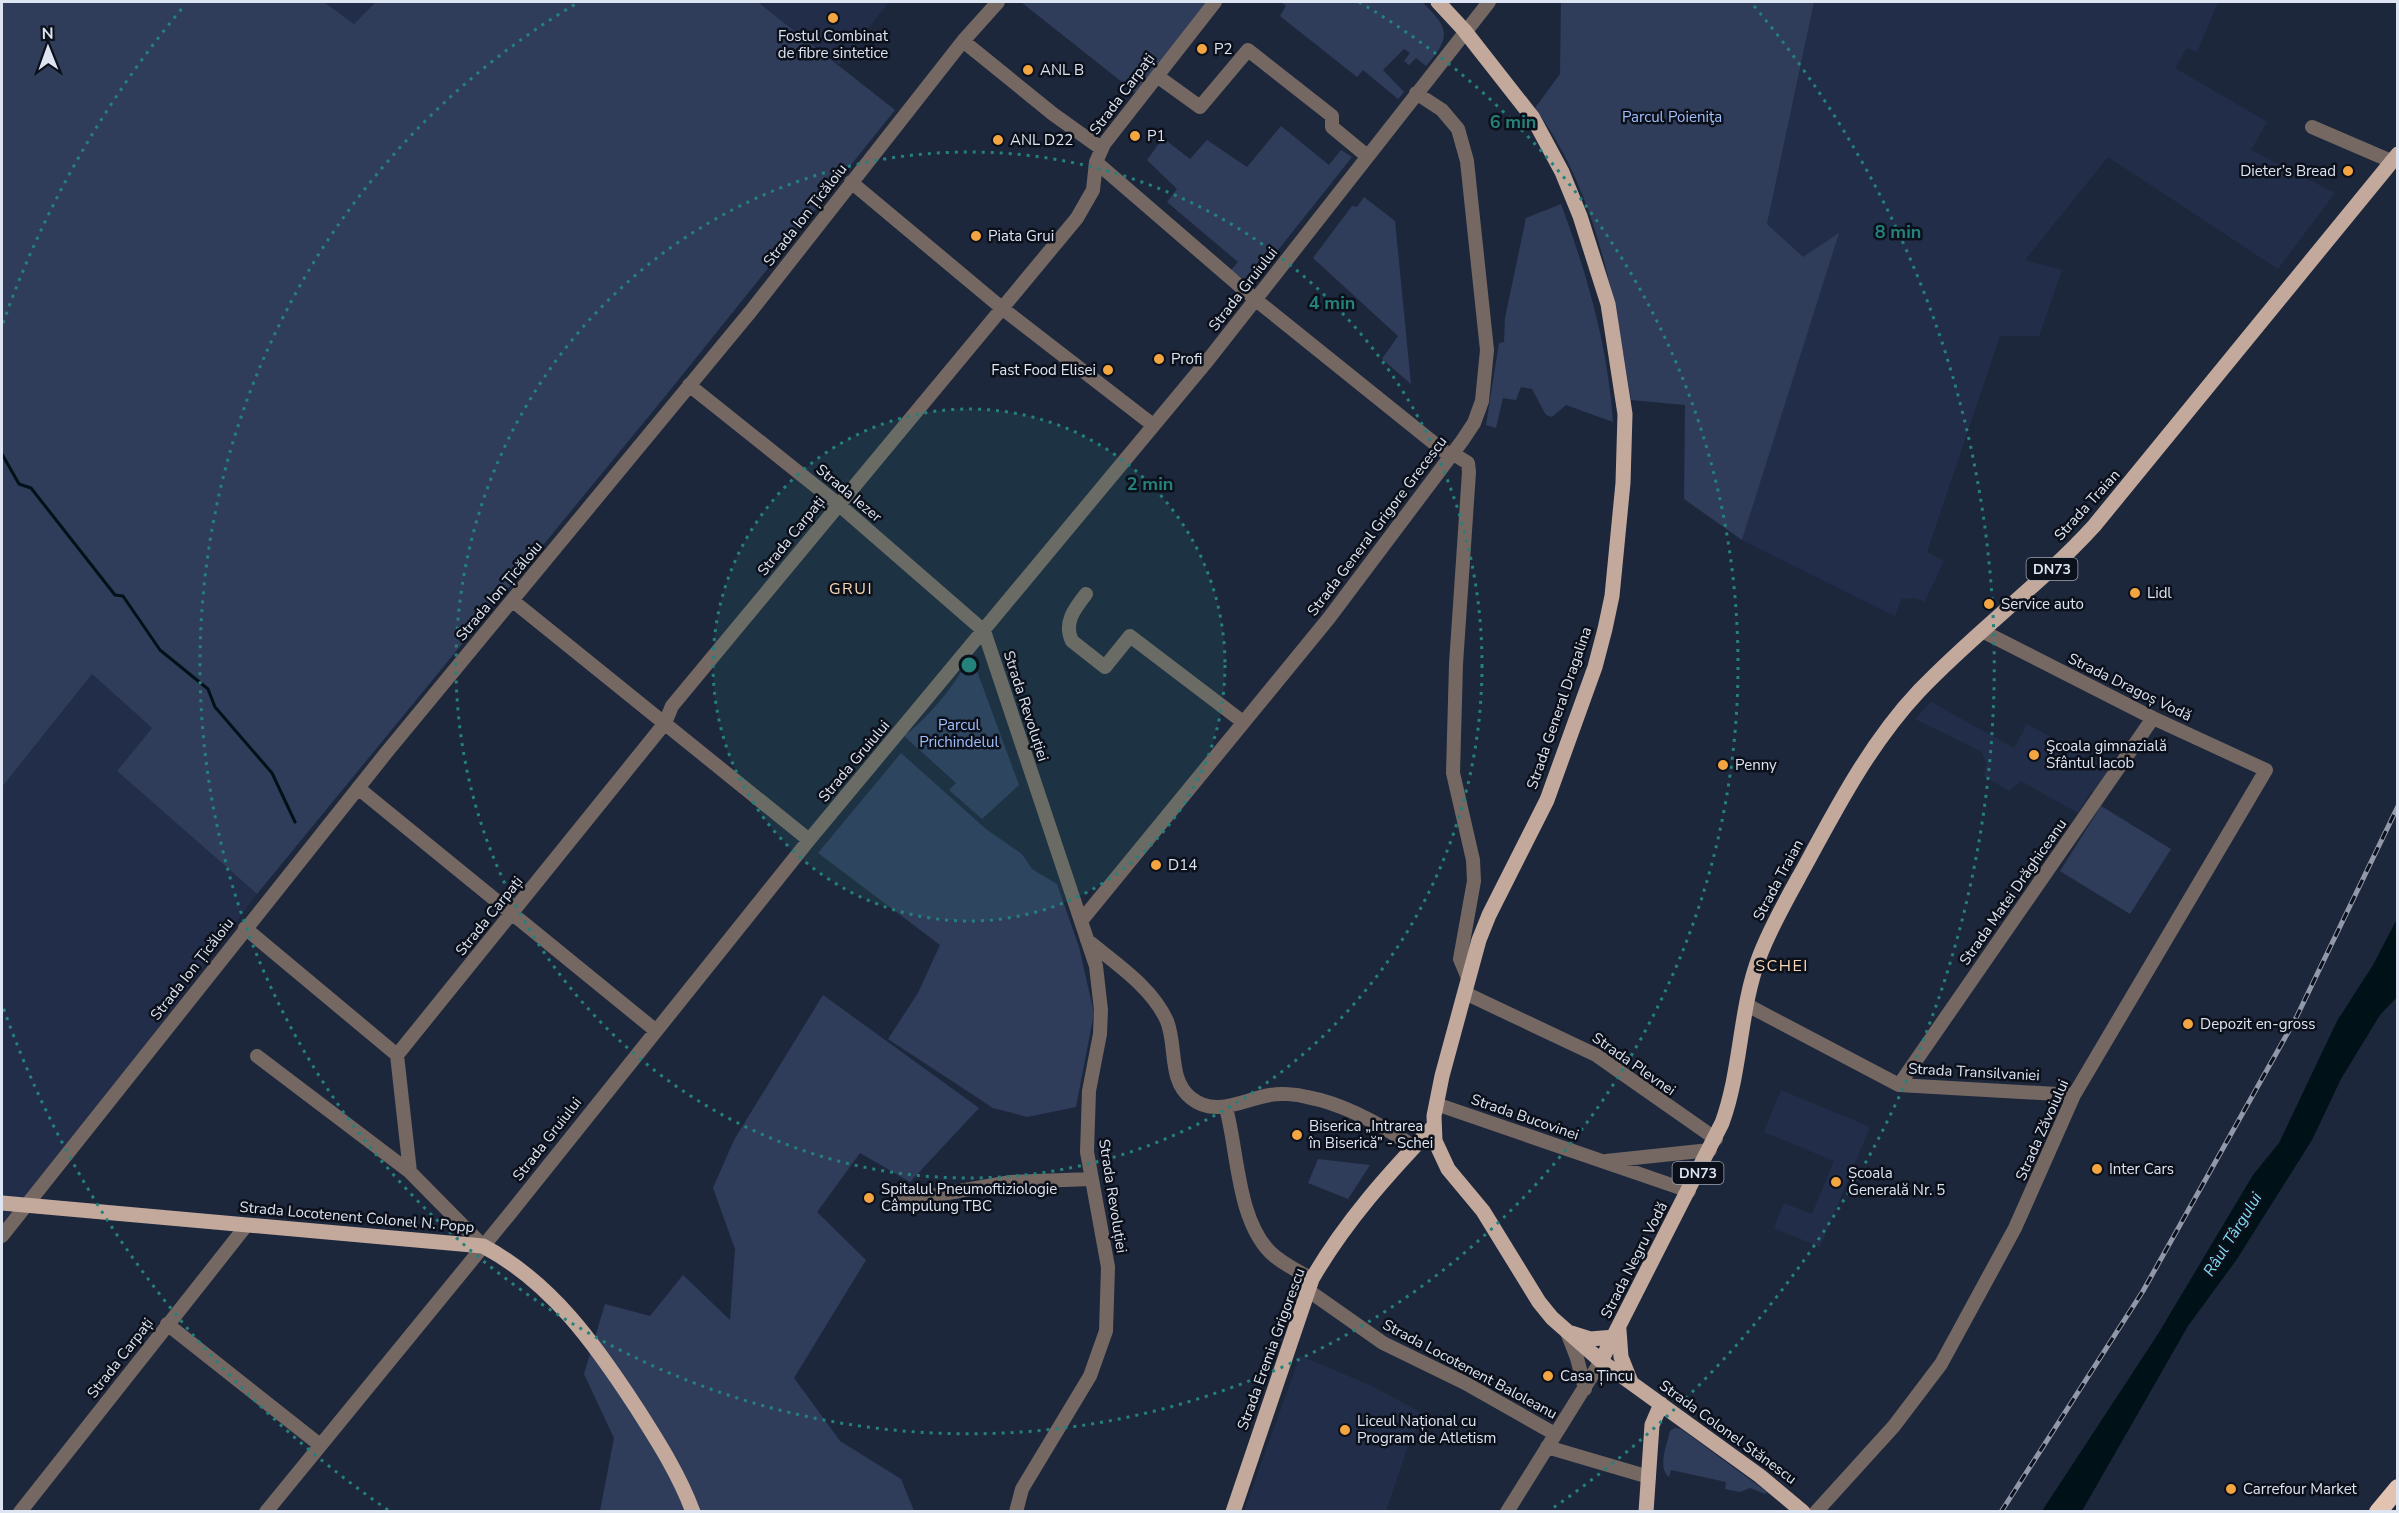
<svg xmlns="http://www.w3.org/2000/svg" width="2399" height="1513" viewBox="0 0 2399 1513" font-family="'Nunito Sans',sans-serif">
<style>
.built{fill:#222e49}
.green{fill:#2f3d5b}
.water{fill:#001117}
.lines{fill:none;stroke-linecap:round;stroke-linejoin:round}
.stream{stroke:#001117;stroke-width:3}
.minor{stroke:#756862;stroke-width:14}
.major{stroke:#c3a99c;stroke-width:15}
.highway{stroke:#e2c3b2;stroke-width:18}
.rail-casing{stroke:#9098a9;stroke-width:5}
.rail{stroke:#0c101a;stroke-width:3;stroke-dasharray:9;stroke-linecap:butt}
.ring{fill:none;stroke:#24817b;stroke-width:3;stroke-dasharray:3 6}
.poi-dot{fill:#f2a541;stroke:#0c101a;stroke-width:2}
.labels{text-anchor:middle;stroke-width:5;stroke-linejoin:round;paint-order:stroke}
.shield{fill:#0c101a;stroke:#9ea4b1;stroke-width:1.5}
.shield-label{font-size:14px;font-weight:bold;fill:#dde4f2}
.poi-label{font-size:15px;fill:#dde4f2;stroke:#0c101a;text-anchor:start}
.street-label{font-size:15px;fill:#dde4f2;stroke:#0c101a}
.park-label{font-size:15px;fill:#a1bffc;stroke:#0c101a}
.neighbourhood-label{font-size:16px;letter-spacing:1.5px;fill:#f9d8b4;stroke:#0c101a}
.water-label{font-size:16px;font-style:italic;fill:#85dffa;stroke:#0c101a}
.centre{fill:#24817b;stroke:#0c101a;stroke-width:3}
.ring-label{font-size:18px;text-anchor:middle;font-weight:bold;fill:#24817b;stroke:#0c101a;stroke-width:5;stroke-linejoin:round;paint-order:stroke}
</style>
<rect width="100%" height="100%" fill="#1d273c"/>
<path class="built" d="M324 2H376L354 24Z
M758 2H889L839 65Z
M1814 2H2218L2197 52 2187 48 2175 68 2267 122 2251 150 2335 193 2278 269 2108 157 2025 260 2062 270 2039 336H2000L1927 552 1944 561 1924 602 1916 598 1901 599 1895 616 1742 540 1838 234 1803 258 1767 224Z
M92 674 152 728 117 771 257 894 141 1051 2 1225V787Z
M1931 702 2014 748 2027 724 2110 770 2096 794 2091 792 2078 813 2021 781 2009 791 1984 776 1986 764 1982 752 1915 719Z
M1781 1090 1870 1127 1820 1247 1774 1228 1784 1203 1812 1214 1834 1161 1764 1132Z
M1300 1356 1370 1385 1424 1414 1408 1446 1386 1511H1244Z"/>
<path class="green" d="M2 2H324L354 24 376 2H758L895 110 667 394 257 894 117 771 152 728 92 674 2 787Z
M1021 2H1211L1137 94Z
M1281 2H1422C1449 28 1452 36 1426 66L1416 58 1409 65 1404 61 1410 53 1404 49 1383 70 1404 92 1398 99 1363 70 1357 77 1280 16 1286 6Z
M1561 2H1814L1767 224 1803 257 1839 233 1742 540 1684 499 1685 405 1631 400C1615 299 1597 192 1535 108L1560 74Z
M1281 126 1329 165 1341 150 1352 157 1251 284 1231 270 1238 262 1167 202 1177 189 1147 160 1163 138 1190 159 1207 140 1247 167Z
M1364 197 1395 221 1411 384 1382 359 1398 336 1313 258 1352 206 1357 207Z
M1561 204C1587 274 1608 346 1613 422L1566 405 1552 417 1546 415 1532 389 1521 387 1516 400 1503 398 1496 428 1486 425 1499 343 1504 342 1505 318 1526 218Z
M970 661 977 671 1019 785 982 819 949 790 956 783 904 736C924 721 956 686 965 663Z
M901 753 986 829 1022 854 1032 869 1057 884 1079 947 1094 1013 1076 1107 1027 1117 993 1108 888 1039 918 993 940 945 818 853Z
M2101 806 2171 849 2130 914 2060 871Z
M823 995 979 1108 910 1182 860 1153 817 1212 866 1260 794 1378 840 1441 901 1479 914 1511H600L614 1438 584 1374 605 1304 650 1316 683 1275 730 1320 735 1249 713 1188 734 1140Z
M1318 1159 1370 1165 1348 1199 1308 1183Z
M1675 1428 1681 1429 1767 1492 1765 1494 1750 1488 1740 1492 1725 1489 1726 1482 1671 1470 1669 1477C1657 1467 1667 1445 1670 1431Z"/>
<path class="water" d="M2397 919V997L2380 1015 2341 1079 2312 1140 2237 1259 2188 1326 2082 1511H2042L2158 1334 2253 1175 2279 1143 2337 1021 2373 965Z"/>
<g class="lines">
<path class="stream" d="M2 454 19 484 31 488 115 595 123 596 160 650 208 689 215 707 272 773 295 822"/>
<path class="minor" d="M963 41 1053 114 1102 149
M1157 76 1200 107 1248 50 1332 116V127L1367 156
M2312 127 2391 161
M1096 162 1256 300 1450 456
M851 182 1003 309 1153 425
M689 385 838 504 984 631 1096 966 1101 1010 1100 1034 1089 1091 1087 1152 1108 1267 1106 1331 1090 1376 1022 1489 1016 1512
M1452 453 1468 463 1469 472 1456 664 1453 773 1473 860 1474 881 1460 959 1468 978
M1086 594C1075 608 1063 623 1072 641L1105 667 1130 636 1243 722
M513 601 809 840
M358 788 655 1030
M1081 921 1329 618 1462 441 1474 423 1482 401 1487 350 1467 161 1458 129 1442 110 1416 93
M245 928 397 1055 410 1172 483 1246
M1087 940C1115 963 1152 987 1167 1021 1177 1046 1168 1080 1191 1098 1215 1118 1245 1099 1270 1095 1280 1093 1296 1094 1307 1097 1345 1104 1382 1125 1414 1147
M1465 993 1596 1055 1716 1139
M1747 1005 1899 1085 2074 1095
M397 1055 665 723 672 706 1077 218 1093 190 1096 162 1104 144 1215 2
M257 1056 410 1172
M1899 1085 2153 718
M1436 1104 1689 1191
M1226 1108C1238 1152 1237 1218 1270 1252 1282 1264 1298 1271 1312 1279
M1606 1161 1710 1150
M902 1201 1011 1182 1091 1179
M2 1236 386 753 751 311 963 41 998 2
M1309 1291 1383 1343 1465 1383 1555 1434
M167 1324 320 1445
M1567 1332 1577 1358 1585 1389
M1547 1447 1649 1477
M20 1512 246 1226
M266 1512 508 1216 809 840 1208 360 1489 2
M1507 1512 1601 1361
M1816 1512 1894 1426 1941 1364 2015 1228 2074 1095 2266 770 2153 718 1982 631"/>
<path class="major" d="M1438 2 1464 30 1533 118 1562 172 1580 216 1608 304 1625 414 1623 483 1612 596 1605 629 1595 667 1547 800 1489 915 1479 940 1442 1076 1434 1116 1435 1141 1448 1169 1483 1211 1539 1302 1552 1318 1601 1361 1760 1476 1803 1512
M2 1203 483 1246C551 1282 595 1344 636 1407 657 1440 679 1474 693 1512
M1619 1330 1621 1357 1631 1382
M1571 1333 1590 1339 1615 1337
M1601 1361 1722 1123C1742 1068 1739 1009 1760 955 1772 924 1789 895 1805 866 1838 805 1871 742 1919 691 1974 633 2040 585 2094 526L2398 154
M1233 1512 1312 1279C1345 1222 1388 1174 1433 1127
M1646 1512 1652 1425 1661 1404"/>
<path class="highway" d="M2378 1512 2398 1488"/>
<g class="rail-casing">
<path id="rail" d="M2001 1512 2143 1291 2296 1018 2398 806"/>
</g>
<use href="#rail" class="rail"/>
</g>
<circle cx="969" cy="665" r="256" fill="#24817b" fill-opacity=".12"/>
<g class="ring">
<circle cx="969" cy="665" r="256"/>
<circle cx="969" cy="665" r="513"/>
<path d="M1359 2A769 769 0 1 1 579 2"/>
<path d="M388 1510A1025 1025 0 0 1 3 1007M3 323A1025 1025 0 0 1 184 6M1754 6A1025 1025 0 0 1 1550 1510"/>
</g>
<g class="poi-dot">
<circle cx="833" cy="18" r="6"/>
<circle cx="1202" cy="49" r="6"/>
<circle cx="1028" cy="70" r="6"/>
<circle cx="1135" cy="136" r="6"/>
<circle cx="998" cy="140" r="6"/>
<circle cx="2348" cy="171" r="6"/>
<circle cx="976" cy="236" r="6"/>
<circle cx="1159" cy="359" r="6"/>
<circle cx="1108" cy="370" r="6"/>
<circle cx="2135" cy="593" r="6"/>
<circle cx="1989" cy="604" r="6"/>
<circle cx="2034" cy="755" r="6"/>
<circle cx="1723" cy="765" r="6"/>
<circle cx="1156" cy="865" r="6"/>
<circle cx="2188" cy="1024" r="6"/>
<circle cx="1297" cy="1135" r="6"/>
<circle cx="2097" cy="1169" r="6"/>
<circle cx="1836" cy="1182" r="6"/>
<circle cx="869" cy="1198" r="6"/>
<circle cx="1548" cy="1376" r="6"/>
<circle cx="1345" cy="1430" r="6"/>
<circle cx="2231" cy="1489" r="6"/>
</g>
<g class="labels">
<g class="shield">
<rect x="2026.5" y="558" width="51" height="22" rx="4.5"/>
<rect x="1672.5" y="1162" width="51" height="22" rx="4.5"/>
</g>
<g class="shield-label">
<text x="2052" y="574">DN73</text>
<text x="1698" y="1178">DN73</text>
</g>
<g class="poi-label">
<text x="833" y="41" text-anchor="middle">Fostul Combinat<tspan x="833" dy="17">de fibre sintetice</tspan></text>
<text x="1214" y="54">P2</text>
<text x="1040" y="75">ANL B</text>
<text x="1147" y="141">P1</text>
<text x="1010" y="145">ANL D22</text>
<text x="2336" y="176" text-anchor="end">Dieter’s Bread</text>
<text x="988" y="241">Piata Grui</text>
<text x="1171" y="364">Profi</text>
<text x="1096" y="375" text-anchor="end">Fast Food Elisei</text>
<text x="2147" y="598">Lidl</text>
<text x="2001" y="609">Service auto</text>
<text x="2046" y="751">Şcoala gimnazială<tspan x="2046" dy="17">Sfântul Iacob</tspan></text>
<text x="1735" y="770">Penny</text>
<text x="1168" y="870">D14</text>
<text x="2200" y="1029">Depozit en-gross</text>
<text x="1309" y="1131">Biserica „Intrarea<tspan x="1309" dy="17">în Biserică” - Schei</tspan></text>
<text x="2109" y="1174">Inter Cars</text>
<text x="1848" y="1178">Școala<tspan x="1848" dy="17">Generală Nr. 5</tspan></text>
<text x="881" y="1194">Spitalul Pneumoftiziologie<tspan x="881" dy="17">Câmpulung TBC</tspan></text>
<text x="1560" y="1381">Casa Țincu</text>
<text x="1357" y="1426">Liceul Național cu<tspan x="1357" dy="17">Program de Atletism</tspan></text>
<text x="2243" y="1494">Carrefour Market</text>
</g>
<g class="street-label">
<text transform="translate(1122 94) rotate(-53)" y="5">Strada Carpați</text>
<text transform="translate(805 215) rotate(-52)" y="5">Strada Ion Țicăloiu</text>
<text transform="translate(1243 289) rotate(-52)" y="5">Strada Gruiului</text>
<text transform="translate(849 493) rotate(40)" y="5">Strada Iezer</text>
<text transform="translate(2087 505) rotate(-48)" y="5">Strada Traian</text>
<text transform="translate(1377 526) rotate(-53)" y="5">Strada General Grigore Grecescu</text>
<text transform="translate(791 536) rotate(-51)" y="5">Strada Carpați</text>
<text transform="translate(499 591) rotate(-50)" y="5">Strada Ion Țicăloiu</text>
<text transform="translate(2130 687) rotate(26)" y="5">Strada Dragoș Vodă</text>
<text transform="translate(1026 706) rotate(72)" y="5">Strada Revoluției</text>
<text transform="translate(1559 708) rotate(-71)" y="5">Strada General Dragalina</text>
<text transform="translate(854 761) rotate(-50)" y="5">Strada Gruiului</text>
<text transform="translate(1778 880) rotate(-62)" y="5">Strada Traian</text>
<text transform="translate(2013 892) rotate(-55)" y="5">Strada Matei Drăghiceanu</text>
<text transform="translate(489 916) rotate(-51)" y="5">Strada Carpați</text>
<text transform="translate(192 969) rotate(-52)" y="5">Strada Ion Țicăloiu</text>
<text transform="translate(1634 1064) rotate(35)" y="5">Strada Plevnei</text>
<text transform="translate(1974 1072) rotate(3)" y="5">Strada Transilvaniei</text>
<text transform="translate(1525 1117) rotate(19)" y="5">Strada Bucovinei</text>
<text transform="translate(2042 1130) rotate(-66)" y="5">Strada Zăvoiului</text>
<text transform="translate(547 1139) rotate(-52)" y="5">Strada Gruiului</text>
<text transform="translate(1113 1196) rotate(81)" y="5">Strada Revoluției</text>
<text transform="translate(357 1217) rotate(5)" y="5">Strada Locotenent Colonel N. Popp</text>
<text transform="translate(1634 1260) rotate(-63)" y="5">Strada Negru Vodă</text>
<text transform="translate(1271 1349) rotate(-70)" y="5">Strada Eremia Grigorescu</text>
<text transform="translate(120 1358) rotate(-52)" y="5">Strada Carpați</text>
<text transform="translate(1470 1369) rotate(28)" y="5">Strada Locotenent Baloleanu</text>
<text transform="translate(1728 1432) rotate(36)" y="5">Strada Colonel Stănescu</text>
</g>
<g class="park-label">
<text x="1672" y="122">Parcul Poieniţa</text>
<text x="959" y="730">Parcul<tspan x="959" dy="17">Prichindelul</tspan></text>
</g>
<g class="neighbourhood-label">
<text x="851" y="594">GRUI</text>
<text x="1782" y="971">SCHEI</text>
</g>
<g class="water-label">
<text transform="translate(2232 1234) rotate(-58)" y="6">Râul Târgului</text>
</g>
</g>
<circle cx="969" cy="665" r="9" class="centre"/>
<g class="ring-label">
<text x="1513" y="128">6 min</text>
<text x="1898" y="238">8 min</text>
<text x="1332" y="309">4 min</text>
<text x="1150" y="490">2 min</text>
</g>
<rect width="2399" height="1513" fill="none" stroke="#dde4f2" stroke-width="6"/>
<g transform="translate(48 48) rotate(359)" stroke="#0c101a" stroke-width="4.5" paint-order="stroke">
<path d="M0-4.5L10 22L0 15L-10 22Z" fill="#dde4f2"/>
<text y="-9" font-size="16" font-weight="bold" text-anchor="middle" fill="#dde4f2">N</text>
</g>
</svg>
